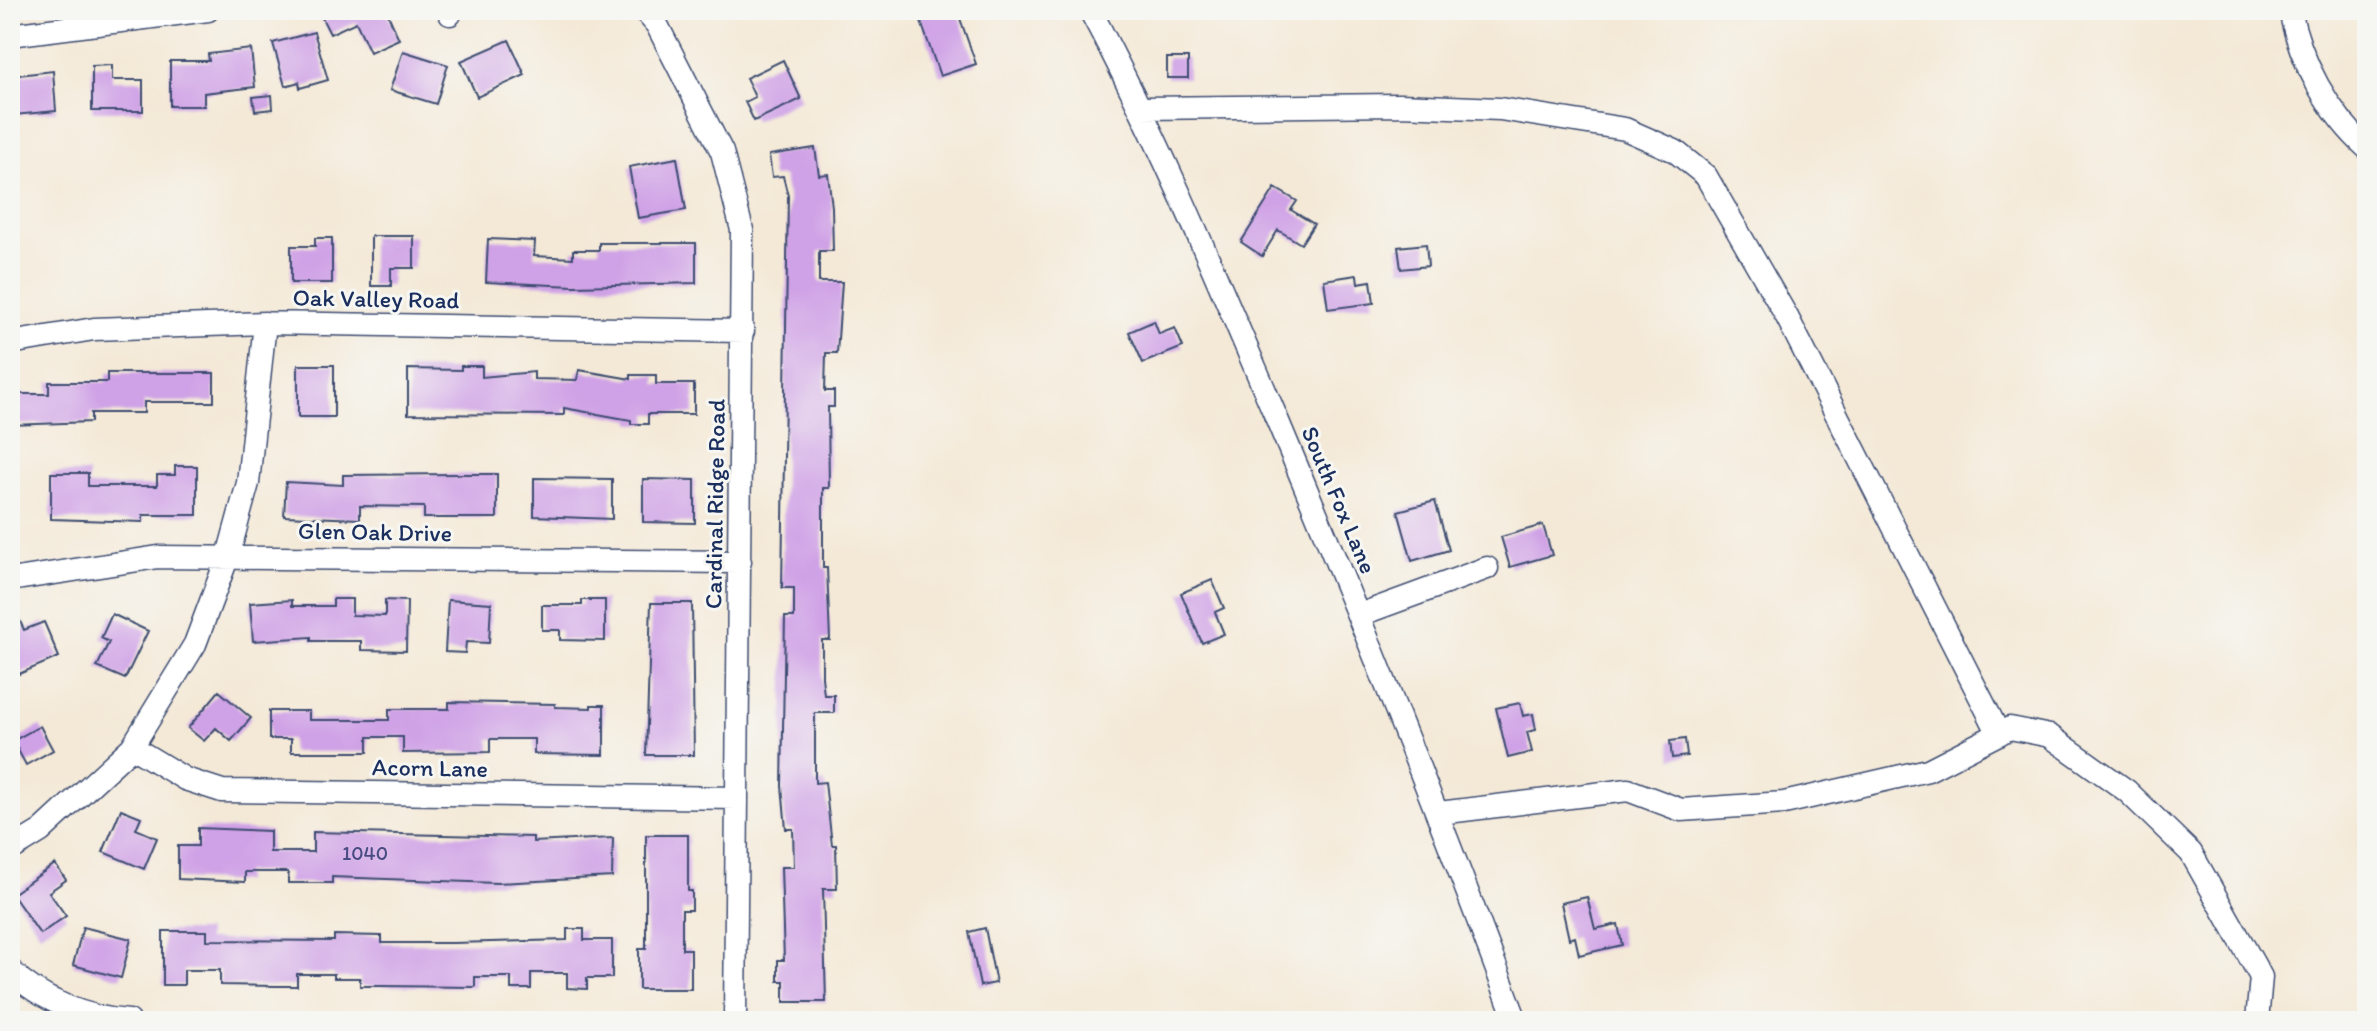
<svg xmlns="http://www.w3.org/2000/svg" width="2377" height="1031" viewBox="0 0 2377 1031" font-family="Itim,sans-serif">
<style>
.building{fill:#cfa1e6}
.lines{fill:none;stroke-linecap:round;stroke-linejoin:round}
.minor-casing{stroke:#3c4b70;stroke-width:25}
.minor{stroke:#fff;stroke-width:22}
.labels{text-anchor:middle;stroke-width:6;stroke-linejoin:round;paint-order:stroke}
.number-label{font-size:20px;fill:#484c80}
.street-label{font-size:24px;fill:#1b2f5e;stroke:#f6f6f2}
</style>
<rect width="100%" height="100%" fill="#f6f6f2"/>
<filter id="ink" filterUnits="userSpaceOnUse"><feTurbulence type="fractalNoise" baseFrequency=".0125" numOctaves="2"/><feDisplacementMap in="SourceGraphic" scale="16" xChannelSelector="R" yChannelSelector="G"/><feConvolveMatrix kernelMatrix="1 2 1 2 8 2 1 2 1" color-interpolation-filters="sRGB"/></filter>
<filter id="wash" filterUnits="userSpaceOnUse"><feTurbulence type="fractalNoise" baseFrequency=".006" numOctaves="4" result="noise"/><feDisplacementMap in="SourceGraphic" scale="32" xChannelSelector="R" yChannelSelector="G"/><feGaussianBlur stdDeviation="1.8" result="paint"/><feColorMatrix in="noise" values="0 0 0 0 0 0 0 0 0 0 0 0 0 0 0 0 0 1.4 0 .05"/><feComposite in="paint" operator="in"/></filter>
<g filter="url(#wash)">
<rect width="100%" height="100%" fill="#f4e9d7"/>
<g id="blocks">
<path class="building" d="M334 10H386L399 39 370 52 356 22 330 34 321 16Z
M937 10H957L976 64 940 76 919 16Z
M314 32 328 80 300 88 299 82 285 86 273 43Z
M509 40 525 75 477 97 461 61Z
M251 49 255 87 204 93V106H170V61H209L208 54Z
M403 51 448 65 436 104 390 90Z
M1167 58H1188V78H1167Z
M783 60 801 99 754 121 745 102 755 97 746 78Z
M112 65V80H143V111H92V66Z
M53 71 56 111 14 115 10 76Z
M272 95 273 109 255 111 253 97Z
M815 148 819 175 828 174 832 207 833 251H819V282H842L837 353H826L825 391H834V407H828L829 488H823V568H827L830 640H822V677L824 695H834V713H815V783L825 782 832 845H836L837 889H823L826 1002H784V981H778V960H784L781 867H794L793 829H786L782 786 785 617H794V588H782L788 196 783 176 772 177 769 155Z
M677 158 686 210 638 218 629 167Z
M1275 188 1297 201 1291 210 1314 224 1301 244 1278 230 1262 256 1241 242Z
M371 236H414V268H391V286H371Z
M315 238H332V283H291V246H315Z
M488 239 535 241 534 256 573 258V250H599V243H696V283L574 286 486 282Z
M1426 244 1428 266 1401 269 1398 247Z
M1357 275 1358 283 1371 281 1374 303 1328 309 1324 280Z
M1154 321 1159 334 1175 328 1183 347 1143 363 1129 332Z
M298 365H334V417H298Z
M461 366H482V377L534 372V379L577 380 579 370 631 379V375H656V384H694V414H648V424H631V420L564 408V415L408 414V369L461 370Z
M107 373H214V402H144V413H91V422L10 425V394H49V382H107Z
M175 466H197V515H143V522L51 519V473H88V486H157V475H175Z
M456 474H497V518H424V507L360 506V519L284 516 286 482 343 485V475Z
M534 478 612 479V519L534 516Z
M643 479 695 480V523L643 522Z
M1435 501 1449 550 1412 561 1398 511Z
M1543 525 1552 555 1510 567 1501 537Z
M1212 580 1224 608 1215 612 1224 634 1202 643 1181 593Z
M10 599 24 630 44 622 59 657 19 674 10 652Z
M333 599H352V615L385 616V600L407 601 406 651 361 650V641H311V637L253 641 250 603 292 600V606H333Z
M448 600 491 603 489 643 466 642 465 653 445 652Z
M582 600H605V641L560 640V630H542V605H582Z
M651 603H692L694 755H646Z
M112 614 148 631 125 679 97 667 109 642 101 638Z
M219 691 251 718 231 741 216 728 204 741 188 728Z
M449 702 555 704V707L591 708V705H604V755L534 754V739H490V752L403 753V737H368V752H291V739H269V711H309V720H389V709H449Z
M1520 703 1523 716 1533 714 1536 730 1527 732 1532 752 1508 758 1496 708Z
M40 726 53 750 26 765 13 741Z
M1685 739 1687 756 1672 758 1670 741Z
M121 809 141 817 136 829 157 838 144 869 103 852Z
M198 828 270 831V852H313V832L533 837V842L613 838 612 877 497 883 332 877V883H288V872H245V882L178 879V846H198Z
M646 835H688V891H692V910H682V949H691V989H639V949H646Z
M55 864 66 880 49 892 66 916 40 934 12 894Z
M1587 897 1595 929 1618 924 1622 945 1579 955 1575 937 1569 939 1561 903Z
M83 927 131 939 121 978 73 965Z
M985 928 996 983 980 986 969 932Z
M567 929H584V940H612V978H587V989L567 988V973H531V989H511V977H475V987L381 986H360V978H334V974H297V986H276L220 985V970H184V985H163V931H207V940L334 941V935L382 936V943H453L567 940Z"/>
</g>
</g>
<g filter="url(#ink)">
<use href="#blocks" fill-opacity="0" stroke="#3c4b70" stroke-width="2"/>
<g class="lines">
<g class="minor-casing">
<path id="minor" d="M448 10 450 14
M644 10 657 25 722 152 742 230 735 1021
M1090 10C1160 141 1216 276 1274 412 1359 614 1440 816 1516 1021
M2290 10C2300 61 2328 113 2367 148
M10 35 208 10
M1142 108 1400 105 1500 109 1625 129 1675 151 1706 176 1787 317 1999 734
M10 343 94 329 265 323 743 331
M10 580 158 557 740 562
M1359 615 1487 568
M132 747 185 779 222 791 737 798
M1439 813 1628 790 1681 810 1784 803 1928 770 2010 728 2050 736 2127 791 2191 853 2261 977 2257 1021
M10 850 41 831 132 747 195 644 228 556 248 483 265 323
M10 970C39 1000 88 1019 129 1021"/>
</g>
<use href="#minor" class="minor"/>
</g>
</g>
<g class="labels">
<g class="number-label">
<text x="365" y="860">1040</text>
</g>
<g class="street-label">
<text transform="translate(376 299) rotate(1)" y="8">Oak Valley Road</text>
<text transform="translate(1339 500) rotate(67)" y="8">South Fox Lane</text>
<text transform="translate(715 504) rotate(-89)" y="8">Cardinal Ridge Road</text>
<text transform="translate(375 532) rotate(1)" y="8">Glen Oak Drive</text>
<text transform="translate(430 768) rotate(1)" y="8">Acorn Lane</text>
</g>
</g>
<rect width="2377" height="1031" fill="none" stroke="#f6f6f2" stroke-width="40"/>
</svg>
